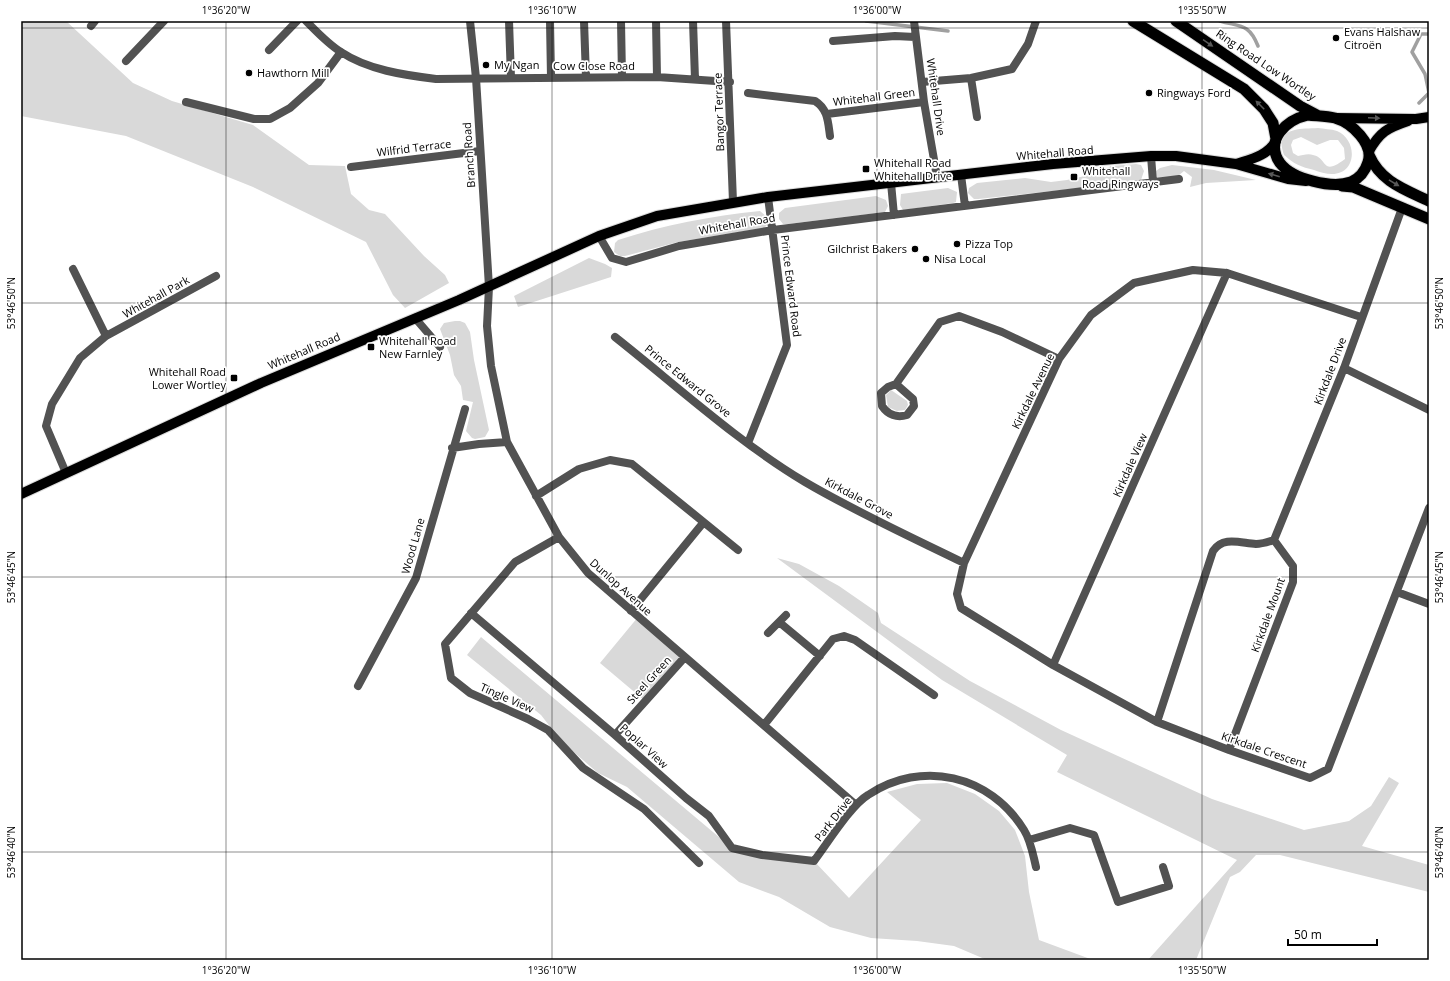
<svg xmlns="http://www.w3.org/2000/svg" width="1450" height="981" viewBox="0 0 1450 981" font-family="'Open Sans',sans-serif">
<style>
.green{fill:#d9d9d9;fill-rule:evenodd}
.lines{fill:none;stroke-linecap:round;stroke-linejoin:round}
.stream{stroke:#a0a0a0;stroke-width:3.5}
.primary-casing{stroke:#dbdbdb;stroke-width:12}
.trunk-casing{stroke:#dbdbdb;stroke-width:13}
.minor{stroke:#525252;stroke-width:8}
.tertiary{stroke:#525252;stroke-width:8}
.primary{stroke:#000;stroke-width:10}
.trunk{stroke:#000;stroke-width:11}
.oneway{fill:#595959}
.ticks{fill:none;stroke:#000;stroke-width:1;stroke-opacity:0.45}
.poi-dot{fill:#000;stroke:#fff;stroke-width:1.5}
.labels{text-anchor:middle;stroke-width:3.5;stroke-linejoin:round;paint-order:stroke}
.poi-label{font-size:11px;fill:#000;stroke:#fff;text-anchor:start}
.street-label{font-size:11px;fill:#000;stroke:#fff}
.neatline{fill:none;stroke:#000;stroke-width:1.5}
.ticks-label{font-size:10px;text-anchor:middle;fill:#000}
</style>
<rect width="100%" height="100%" fill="#fff"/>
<path class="green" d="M21 21H66L133 83 172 101 253 125 309 165 345 166 351 194 369 210 385 214 424 256 445 275 449 283 405 308 393 295 366 242 253 187 126 136 21 116Z
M1318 128C1324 129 1331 129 1337 131 1358 140 1357 174 1332 174 1326 174 1319 172 1314 170 1301 167 1294 164 1284 155 1274 127 1299 129 1318 128ZM1301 137 1317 145 1330 140H1338L1344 148 1345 159C1321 177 1328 158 1313 155 1309 153 1302 155 1298 156L1293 153 1291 145 1293 140Z
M1136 164 1141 165 1144 171 1141 180 1136 182 978 199H974L968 193 969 188 977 183 1025 178 1051 182 1067 180 1098 173 1111 166Z
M1172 165 1214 170 1256 180 1206 183 1190 187 1192 177 1184 171 1178 176 1158 179 1156 177V171L1160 168Z
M948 188 957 192 956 202 953 203 903 210 900 205 901 194Z
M876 196 886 200 888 206 885 212 788 224H783L779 219V213L785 208Z
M760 211 767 217V225L764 228 678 242 625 256H620L614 252 615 243 618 240C664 225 711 216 760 211Z
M589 258 605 264 612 268 611 277 518 307 514 296Z
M455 321H460L465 323 470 332 474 360 489 430 485 437 475 439 472 438 466 431 473 402 463 400 461 386 454 375 450 355 440 329 444 323Z
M891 390 907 401 908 405 905 410 897 411 888 407 886 395Z
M777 558 799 564 839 586 878 613 881 623 970 681 1061 730 1212 799 1304 830 1349 821 1371 806 1389 777 1399 783 1362 846 1429 865V892L1280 855H1256L1240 872 1230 877 1196 960H1148L1237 860 1057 772 1067 755 942 680Z
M638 617 684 658 645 701 600 663Z
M481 637 732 848 814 861 849 898 921 820 887 792 917 784 947 783 975 794 999 811 1015 830 1025 856 1029 892 1039 940 1093 960H987L954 946 917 941 871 938 830 927 779 897 739 882 627 787 598 773 562 742 541 715 467 655Z"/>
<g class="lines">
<path class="stream" d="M866 21 948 31
M1220 21C1240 27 1249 23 1258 46
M1419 103 1429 93 1425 74 1412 52 1421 34H1429"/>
<g class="primary-casing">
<path id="primary" d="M1335 118 1416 119 1429 117
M1369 151C1380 132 1387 128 1408 121
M1236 164C1251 159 1267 156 1276 141
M21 494 261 383 459 300 599 236 657 216 768 197 1053 164 1151 156H1176L1236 164 1288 179 1306 181"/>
</g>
<g class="trunk-casing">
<path id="trunk" d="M1133 21 1244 89 1264 109 1273 123 1276 139
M1176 21 1300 106 1317 115
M1308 115C1316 116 1326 116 1335 118 1352 123 1374 144 1368 162 1365 172 1360 178 1351 182 1332 189 1292 179 1280 163 1264 140 1286 120 1308 115Z
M1369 155C1381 182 1404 189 1429 201
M1342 186 1353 187 1429 219"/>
</g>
<path class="minor" d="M306 21C317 32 328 44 341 52 368 70 404 75 436 79L657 77 730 82
M509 21 511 78
M550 21 551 78
M584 21 586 77
M621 21 622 77
M656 21 657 77
M693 21 695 79
M726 21 733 202
M914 21 924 102 937 177
M91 26 95 21
M833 41 895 36 915 37
M269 50 297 21
M126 61 164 21
M971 78 977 117
M922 82 971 78 1012 69 1028 44 1036 21
M748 93 815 101C828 109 828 122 830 136
M186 102 254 119H270L290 108 318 83 341 52
M827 114 924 102
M1151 156 1153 182
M351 167 480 151
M961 175 965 206
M891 183 894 215
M599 236 612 258 626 262 679 246 773 230 1179 179
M73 269 106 336
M489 287 487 326 491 366 507 442 559 537 588 573 856 805
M1361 317 1227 273 1193 270 1134 283 1091 315 1059 359 964 563 957 594 961 608 1053 665 1157 722 1229 750 1310 778 1328 769 1429 508
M415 318 440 347
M615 337C677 386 738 442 805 482 856 512 911 537 964 563
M1344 368 1429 410
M896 384 913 399 914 406 907 415C897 418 888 415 882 406L881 393 888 387 896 384 940 322 959 316 1002 332 1059 359
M748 443 787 345 768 197
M452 448 479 444 507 442
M66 473 46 426 52 404 80 358 106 336 216 276
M536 496 579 469 610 460 632 464 738 550
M559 537 515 562 445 644 451 678 470 693 528 719 548 730 583 768 644 809 699 863
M1274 540 1344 368 1402 208
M1397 592 1429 604
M631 611 703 523
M471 613 615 735 686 798 709 816 732 848 762 855 814 861C827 844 851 805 868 795 922 759 990 775 1024 830 1031 841 1033 855 1036 867
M779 622 786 615
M768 633 779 622 820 656
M1053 665 1227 273
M358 686 416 578 465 409
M1157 722 1213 551C1223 536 1240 543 1256 544 1262 544 1268 542 1274 540
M764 725 833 639 844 636 855 640 934 695
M615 735 684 658
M1229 750 1293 582V566L1274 540
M1029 840 1070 828 1094 835 1118 902 1169 886 1163 867"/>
<path class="tertiary" d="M470 21 476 78 489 287"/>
<use href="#primary" class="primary"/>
<use href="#trunk" class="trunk"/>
</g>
<defs><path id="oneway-solid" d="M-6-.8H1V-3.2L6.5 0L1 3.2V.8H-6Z"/></defs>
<g class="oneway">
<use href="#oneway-solid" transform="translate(1208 43) rotate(34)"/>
<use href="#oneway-solid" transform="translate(1260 105) rotate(-135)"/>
<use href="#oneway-solid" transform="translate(1374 118) rotate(2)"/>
<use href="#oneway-solid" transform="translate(1274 175) rotate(-164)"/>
<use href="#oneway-solid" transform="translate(1394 183) rotate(31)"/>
</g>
<path class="ticks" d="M226 21V960M552 21V960M877 21V960M1202 21V960M21 28H1429M21 303H1429M21 577H1429M21 852H1429"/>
<g class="poi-dot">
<circle cx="1336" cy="38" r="4"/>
<circle cx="486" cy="65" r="4"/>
<circle cx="249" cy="73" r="4"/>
<circle cx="1149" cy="93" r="4"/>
<rect x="862" y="165" width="8" height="8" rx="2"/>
<rect x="1070" y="173" width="8" height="8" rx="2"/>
<circle cx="957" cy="244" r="4"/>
<circle cx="915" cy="249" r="4"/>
<circle cx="926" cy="259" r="4"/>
<rect x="367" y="343" width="8" height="8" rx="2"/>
<rect x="230" y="374" width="8" height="8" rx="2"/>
</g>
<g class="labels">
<g class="poi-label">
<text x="1344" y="36">Evans Halshaw<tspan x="1344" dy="13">Citroën</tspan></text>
<text x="494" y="69">My Ngan</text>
<text x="257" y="77">Hawthorn Mill</text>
<text x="1157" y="97">Ringways Ford</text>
<text x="874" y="167">Whitehall Road<tspan x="874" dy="13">Whitehall Drive</tspan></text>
<text x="1082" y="175">Whitehall<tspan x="1082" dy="13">Road Ringways</tspan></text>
<text x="965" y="248">Pizza Top</text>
<text x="907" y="253" text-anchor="end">Gilchrist Bakers</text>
<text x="934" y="263">Nisa Local</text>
<text x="379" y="345">Whitehall Road<tspan x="379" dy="13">New Farnley</tspan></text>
<text x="226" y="376" text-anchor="end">Whitehall Road<tspan x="226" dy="13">Lower Wortley</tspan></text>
</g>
<g class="street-label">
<text transform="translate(1266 65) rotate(34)" y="4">Ring Road Low Wortley</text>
<text x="594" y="70">Cow Close Road</text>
<text transform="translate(874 97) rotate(-7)" y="4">Whitehall Green</text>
<text transform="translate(936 97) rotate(82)" y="4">Whitehall Drive</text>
<text transform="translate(719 112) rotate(-92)" y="4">Bangor Terrace</text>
<text transform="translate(414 148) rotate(-7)" y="4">Wilfrid Terrace</text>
<text transform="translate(1055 153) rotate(-5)" y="4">Whitehall Road</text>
<text transform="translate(469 155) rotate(-94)" y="4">Branch Road</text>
<text transform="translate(737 224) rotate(-10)" y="4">Whitehall Road</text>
<text transform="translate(791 286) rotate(83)" y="4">Prince Edward Road</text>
<text transform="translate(156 297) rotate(-29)" y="4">Whitehall Park</text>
<text transform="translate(304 351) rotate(-23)" y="4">Whitehall Road</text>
<text transform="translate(1330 371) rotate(-69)" y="4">Kirkdale Drive</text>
<text transform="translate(688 381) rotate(39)" y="4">Prince Edward Grove</text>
<text transform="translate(1033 391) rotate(-64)" y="4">Kirkdale Avenue</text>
<text transform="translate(1130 465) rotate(-66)" y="4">Kirkdale View</text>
<text transform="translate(859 498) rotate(28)" y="4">Kirkdale Grove</text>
<text transform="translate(413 546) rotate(-74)" y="4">Wood Lane</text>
<text transform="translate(621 587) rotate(42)" y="4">Dunlop Avenue</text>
<text transform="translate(1268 615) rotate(-70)" y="4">Kirkdale Mount</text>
<text transform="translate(649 680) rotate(-48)" y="4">Steel Green</text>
<text transform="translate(507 698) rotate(24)" y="4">Tingle View</text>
<text transform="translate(644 746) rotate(42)" y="4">Poplar View</text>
<text transform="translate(1264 750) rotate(19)" y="4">Kirkdale Crescent</text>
<text transform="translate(833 819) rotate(-52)" y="4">Park Drive</text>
</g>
</g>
<rect width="1450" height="981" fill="none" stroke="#ffffff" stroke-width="44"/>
<path d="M1288 939v6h89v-6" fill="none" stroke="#000000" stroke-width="2"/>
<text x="1294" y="939" font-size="12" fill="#000000" stroke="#ffffff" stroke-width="3" paint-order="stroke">50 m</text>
<rect x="22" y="22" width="1406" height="937" class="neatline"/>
<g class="ticks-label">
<text x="226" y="14">1°36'20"W</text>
<text x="552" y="14">1°36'10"W</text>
<text x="877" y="14">1°36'00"W</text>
<text x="1202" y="14">1°35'50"W</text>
<text transform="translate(11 303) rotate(-90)" y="4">53°46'50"N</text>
<text transform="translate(1439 303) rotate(-90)" y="4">53°46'50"N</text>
<text transform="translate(11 577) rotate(-90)" y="4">53°46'45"N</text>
<text transform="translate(1439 577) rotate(-90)" y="4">53°46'45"N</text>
<text transform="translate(11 852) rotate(-90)" y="4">53°46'40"N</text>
<text transform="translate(1439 852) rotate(-90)" y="4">53°46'40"N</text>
<text x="226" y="974">1°36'20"W</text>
<text x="552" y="974">1°36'10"W</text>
<text x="877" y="974">1°36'00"W</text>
<text x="1202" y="974">1°35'50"W</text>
</g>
</svg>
